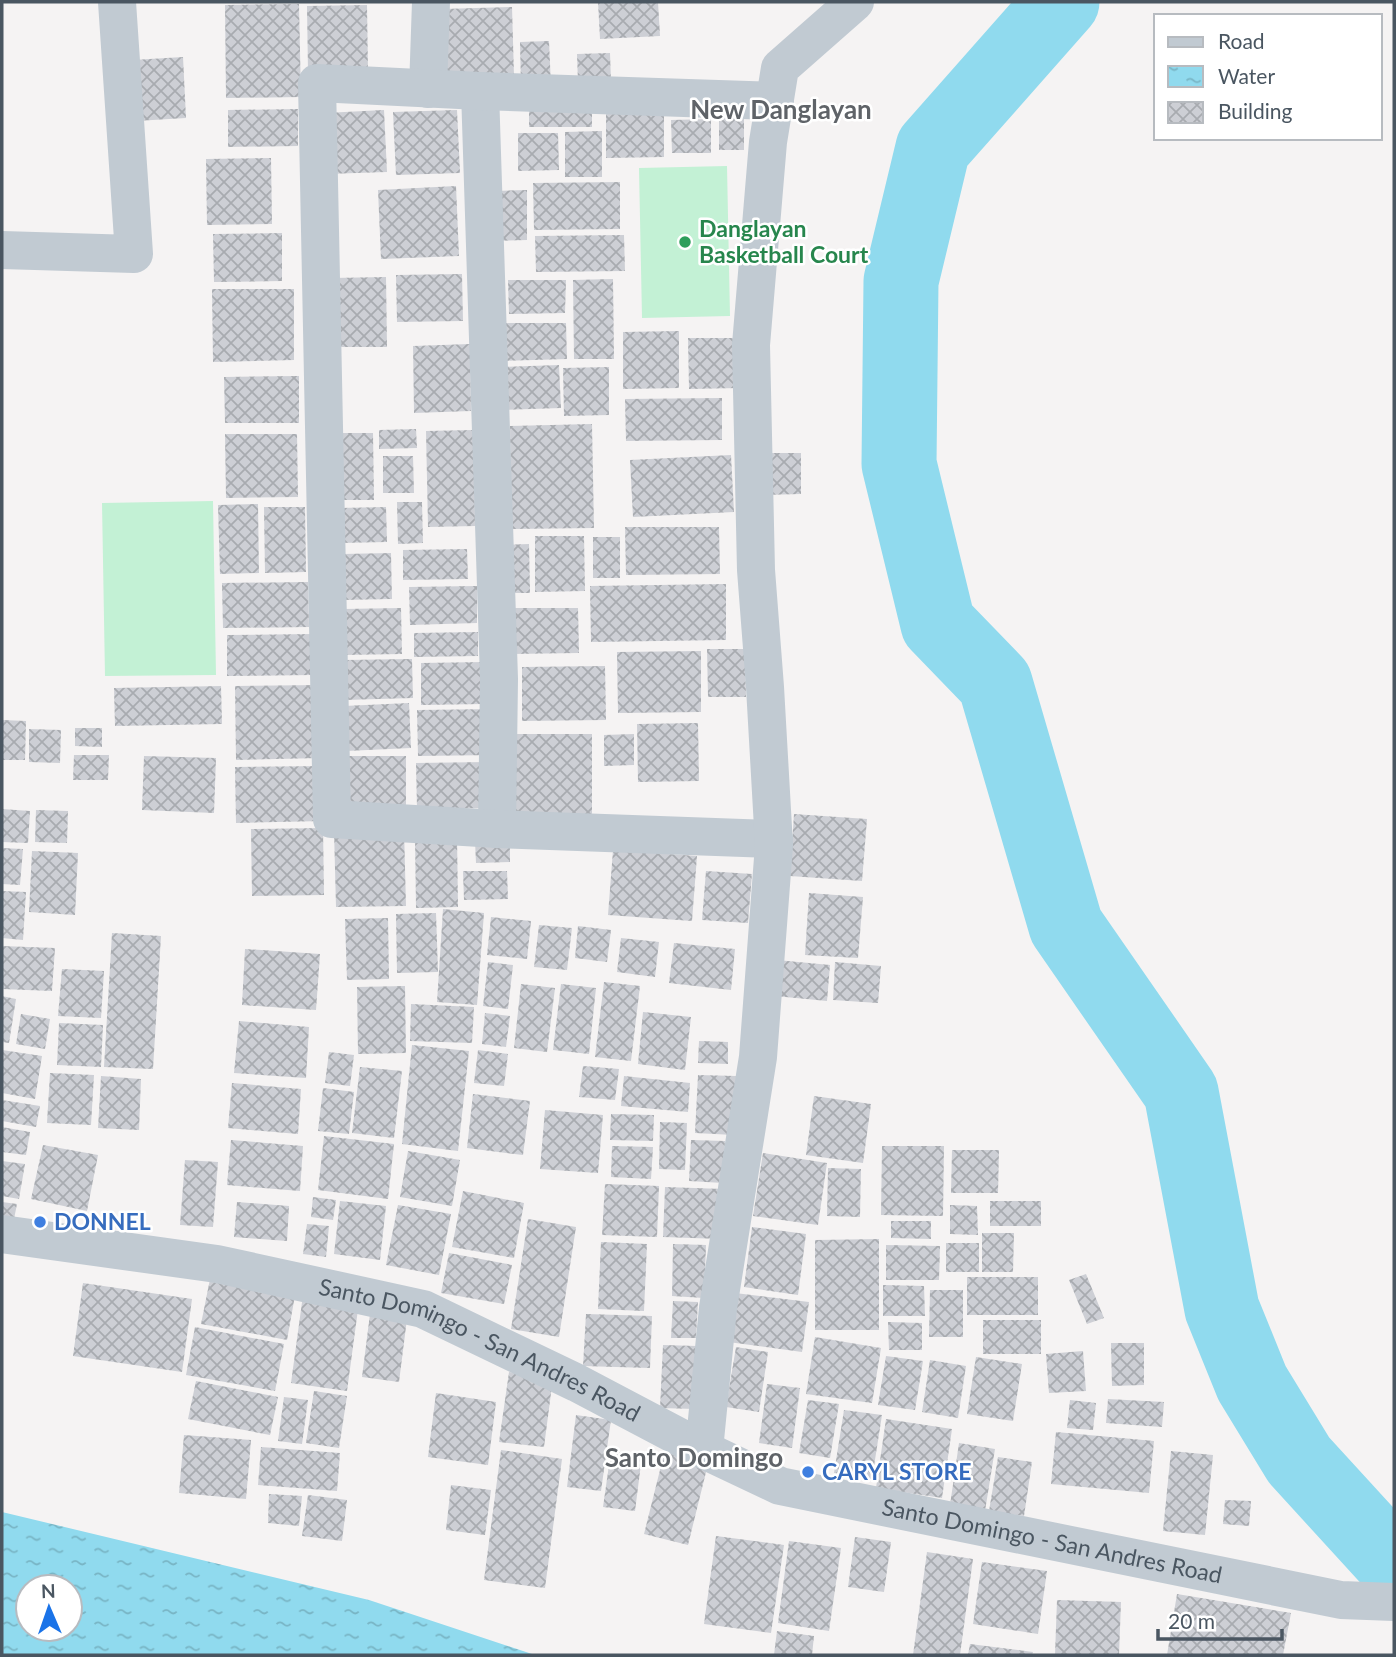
<svg xmlns="http://www.w3.org/2000/svg" width="1396" height="1657" viewBox="0 0 1396 1657" font-family="Lato,sans-serif">
<style>
.pitch{fill:#c3f1d5}
.water{fill:url(#water-ripples);fill-rule:evenodd}
.lines{fill:none;stroke-linecap:round;stroke-linejoin:round}
.river{stroke:#90daee;stroke-width:75}
.building{fill:url(#building-cross-hatch)}
.minor{stroke:#c1cad2;stroke-width:38}
.leisure-dot{fill:#2e9e5b;stroke:#fff;stroke-width:2.5}
.shop-dot{fill:#3f7fe0;stroke:#fff;stroke-width:2.5}
.labels{text-anchor:middle;stroke-width:5;stroke-linejoin:round;paint-order:stroke}
.leisure-label{font-size:23px;font-weight:bold;fill:#27864d;stroke:#fff;text-anchor:start}
.shop-label{font-size:23px;font-weight:bold;fill:#366cbe;stroke:#fff;text-anchor:start}
.street-label{font-size:23px;fill:#4a5661;stroke:#fff}
.quarter-label{font-size:26px;font-weight:bold;fill:#5f6368;stroke:#fff}
</style>
<defs>
<pattern id="water-ripples" width="26" height="14" patternUnits="userSpaceOnUse" patternTransform="scale(1.75)"><rect width="26" height="14" fill="#90daee"/><path d="M2 4q2-2 4 0t4 0M15 11q2-2 4 0t4 0" fill="none" stroke="#78b4c4"/></pattern>
<pattern id="building-cross-hatch" width="8" height="8" patternUnits="userSpaceOnUse" patternTransform="scale(1.75)"><rect width="8" height="8" fill="#cdcfd5"/><path d="M0 0l8 8M0 8l8-8" fill="none" stroke="#a8abb0"/></pattern>
</defs>
<rect width="100%" height="100%" fill="#f5f3f3"/>
<path class="pitch" d="M727 166 730 316 642 318 639 168Z
M213 501 216 675 105 676 102 503Z"/>
<path class="water" d="M2 1512 369 1600 535 1655H2ZM28 1587H70V1629H28Z"/>
<g class="lines">
<path class="river" d="M1062 2 933 148 901 281 899 464 938 624 995 683 1066 926 1181 1092 1222 1309 1252 1383 1299 1460 1394 1564"/>
</g>
<path class="building" d="M598 2H658L660 36 600 39Z
M299 4 301 97 226 98 225 5Z
M367 5 368 72H308L307 6Z
M512 7 514 76 445 78 442 9Z
M549 41 551 86 521 87 520 42Z
M610 53 611 82 578 83 577 54Z
M183 57 186 118 136 121 133 60Z
M592 104V127H529V105Z
M298 109V146L228 147V110Z
M384 110 387 172 327 174 325 113Z
M457 110 460 173 396 175 393 112Z
M719 113H744V150H719Z
M606 114H664V157L606 158Z
M711 119V153H672L671 120Z
M602 131V177H565V132Z
M518 133H558L559 170 518 171Z
M271 158 272 224 207 225 206 159Z
M620 182V229L534 230 533 183Z
M456 186 459 256 381 259 378 190Z
M527 190V240L496 241V191Z
M282 233V281L214 282 213 234Z
M624 235 625 271 536 272 535 236Z
M462 274 463 321 397 322 396 275Z
M386 277 387 347H333L332 278Z
M613 279 614 359H574L573 280Z
M508 280H566L565 313 509 314Z
M212 289H294V360L213 362Z
M502 323H566L567 359 503 361Z
M679 331V388L623 389V332Z
M688 338H738L739 388 689 389Z
M470 344 471 411 414 413 413 346Z
M559 365 561 408 499 410 497 367Z
M609 367V415L564 416 563 368Z
M299 376V423H225L224 377Z
M722 398V440L626 441 625 399Z
M592 424 594 528 511 529 510 426Z
M416 429 417 448 379 449V430Z
M474 430 475 526 428 527 426 431Z
M332 433H373L374 500H333Z
M225 434H297L298 497 226 498Z
M764 453H801V494L764 495Z
M731 455 734 512 633 517 630 460Z
M383 456H413L414 493H383Z
M397 502H422L423 543 398 544Z
M258 504 259 573 220 574 218 505Z
M264 507H305L306 572 265 573Z
M386 507 387 542 340 543 339 508Z
M625 527H719L720 574 626 575Z
M535 536H584L585 591 535 592Z
M593 537H620V578H593Z
M529 544 530 593H501V545Z
M467 549 468 579 403 580V550Z
M391 553 392 599 342 600V554Z
M308 582 309 627 223 628 222 583Z
M726 584V640L591 642 590 586Z
M477 586V623L410 625 409 587Z
M401 608 402 654 344 655 343 609Z
M511 608H578L579 653 511 654Z
M478 632V656L414 657V633Z
M313 634V675L227 676V635Z
M707 649H745L746 697H708Z
M701 651V712L618 713 617 652Z
M412 659 413 698 345 700 344 660Z
M484 662 485 704 421 705V663Z
M605 666 606 720 522 721V667Z
M320 685 321 758 236 760 235 686Z
M221 686 222 724 115 726 114 688Z
M409 703 411 748 346 751 344 706Z
M496 709 497 755 418 756 417 710Z
M2 720 26 721 25 760H2Z
M698 723 699 781 638 782 637 724Z
M75 728H102V747L75 746Z
M29 729 61 730 60 763 29 762Z
M515 734H592V815H515Z
M634 734V765L604 766V735Z
M74 755H109L108 780H73Z
M144 756 216 758 214 813 142 810Z
M344 756H406V813H344Z
M488 762V808L417 809 416 763Z
M324 766V821L236 823 235 767Z
M2 809 30 811 28 843 2 842Z
M36 810 68 811 67 843 35 842Z
M794 814 867 819 862 881 790 876Z
M323 828 324 895 252 896 251 829Z
M404 829 406 906 336 907 334 830Z
M457 836 458 907 416 908 415 837Z
M510 840V862L476 863 475 841Z
M2 848 23 849 20 885 2 884Z
M613 850 697 856 692 921 608 915Z
M32 851 78 853 75 915 29 912Z
M463 871H507L508 899 464 900Z
M706 871 752 874 748 923 702 920Z
M2 891 26 892 23 940 2 938Z
M809 893 863 897 858 958 805 955Z
M443 909 484 913 477 1005 437 1002Z
M436 913 438 972 397 973 396 914Z
M491 917 531 921 527 959 487 955Z
M388 918 389 979 347 980 345 919Z
M539 925 572 928 567 970 534 967Z
M578 926 611 930 607 962 575 958Z
M112 933 161 936 153 1069 104 1067Z
M621 938 659 942 655 977 617 972Z
M674 943 735 949 731 990 669 983Z
M2 946 55 948 52 991 2 989Z
M245 949 320 954 316 1010 242 1005Z
M777 960 830 965 827 1001 775 996Z
M488 962 513 965 508 1009 483 1006Z
M835 962 881 966 878 1003 833 1000Z
M62 969 104 971 101 1018 58 1016Z
M604 982 640 986 631 1061 595 1057Z
M521 984 555 988 547 1052 514 1048Z
M561 984 596 988 589 1054 553 1050Z
M405 986 406 1053 358 1054 357 987Z
M2 996 16 999 9 1043 2 1042Z
M411 1004 474 1007 472 1043 410 1041Z
M643 1012 691 1017 685 1070 638 1064Z
M485 1013 510 1016 506 1047 482 1044Z
M21 1014 50 1019 45 1049 16 1044Z
M239 1021 309 1027 306 1078 234 1073Z
M59 1023 103 1025 101 1067 57 1065Z
M699 1041 728 1042V1064L698 1063Z
M412 1045 469 1051 458 1151 402 1144Z
M2 1050 42 1056 35 1099 2 1093Z
M478 1050 508 1054 504 1086 474 1083Z
M329 1052 354 1055 350 1086 325 1083Z
M583 1066 619 1069 615 1100 579 1097Z
M360 1067 402 1071 394 1138 352 1133Z
M50 1073 94 1075 91 1125 47 1123Z
M698 1075 736 1076 734 1135 695 1133Z
M101 1076 141 1079 139 1130 98 1128Z
M624 1076 690 1083 688 1112 621 1106Z
M232 1083 301 1089 298 1134 228 1128Z
M323 1088 354 1092 349 1134 318 1131Z
M473 1094 530 1101 523 1155 467 1148Z
M814 1096 871 1104 863 1163 806 1155Z
M2 1100 40 1106 36 1127 2 1121Z
M545 1110 603 1115 598 1173 540 1169Z
M611 1114 654 1115 653 1141 610 1140Z
M660 1122 687 1123 685 1170 659 1169Z
M2 1127 30 1132 26 1155 2 1152Z
M324 1136 394 1144 388 1199 318 1190Z
M231 1140 303 1146 300 1191 227 1185Z
M691 1140 725 1141 723 1183 689 1181Z
M43 1145 98 1155 87 1211 31 1199Z
M612 1146 653 1147 651 1179 611 1177Z
M882 1146H944L943 1216 881 1215Z
M952 1150H999L998 1193H951Z
M408 1151 460 1160 452 1206 400 1197Z
M763 1153 827 1163 818 1225 753 1216Z
M185 1160 218 1162 213 1227 180 1225Z
M2 1161 25 1164 19 1199 2 1196Z
M828 1168 861 1169 860 1217 827 1216Z
M605 1184 659 1186 657 1237 602 1235Z
M665 1187 723 1189 721 1239 663 1237Z
M463 1191 524 1203 514 1258 452 1247Z
M313 1197 336 1200 333 1220 311 1217Z
M340 1201 386 1206 380 1260 334 1254Z
M990 1201H1041V1226H990Z
M2 1202 17 1204 11 1234 2 1232Z
M237 1202 289 1206 287 1241 234 1237Z
M398 1205 451 1214 439 1275 386 1265Z
M950 1205 977 1206 978 1235 950 1234Z
M528 1219 576 1227 559 1337 511 1329Z
M891 1221H931V1239L891 1238Z
M307 1224 329 1226 326 1257 303 1254Z
M752 1227 806 1234 798 1295 744 1287Z
M982 1233H1014L1013 1272H982Z
M879 1239V1330H815V1240Z
M601 1242 647 1244 644 1311 598 1309Z
M946 1243H979V1272H946Z
M673 1244 706 1245 704 1298 672 1296Z
M886 1245 940 1246 939 1280H886Z
M449 1253 512 1265 504 1304 441 1293Z
M211 1274 296 1290 287 1340 201 1324Z
M1086 1274 1104 1318 1087 1324 1069 1280Z
M967 1277H1038V1315H967Z
M83 1283 192 1299 182 1372 73 1356Z
M883 1285 924 1286 925 1316H883Z
M930 1290H963V1337H929Z
M735 1293 809 1302 802 1352 728 1342Z
M303 1295 359 1302 347 1391 291 1383Z
M673 1301 698 1302 696 1338H671Z
M371 1306 408 1311 399 1382 362 1377Z
M586 1314 652 1316 650 1368 583 1366Z
M983 1320H1041V1354H983Z
M888 1322 922 1323V1350H889Z
M195 1327 284 1344 275 1391 186 1375Z
M815 1337 881 1348 872 1403 806 1394Z
M1111 1343H1144V1385L1112 1386Z
M663 1345 697 1346 695 1409 660 1408Z
M736 1347 768 1352 759 1412 726 1407Z
M1083 1351 1086 1391 1049 1393 1046 1354Z
M886 1356 923 1361 915 1410 878 1405Z
M976 1357 1022 1364 1013 1421 967 1414Z
M930 1360 966 1366 958 1418 922 1412Z
M509 1372 553 1378 544 1447 499 1442Z
M196 1381 278 1397 270 1435 188 1419Z
M767 1384 800 1388 792 1448 759 1443Z
M314 1391 347 1396 339 1448 306 1443Z
M436 1393 496 1402 488 1465 428 1457Z
M284 1397 308 1400 302 1444 278 1441Z
M1108 1399 1164 1402 1162 1427 1106 1423Z
M808 1400 839 1404 830 1458 799 1453Z
M1070 1400 1096 1403 1093 1430 1067 1428Z
M844 1410 882 1415 872 1479 834 1473Z
M576 1415 611 1420 601 1491 567 1487Z
M886 1419 952 1429 942 1498 876 1488Z
M1056 1432 1154 1441 1149 1493 1051 1484Z
M184 1435 251 1440 246 1499 179 1493Z
M959 1443 995 1449 985 1511 950 1505Z
M261 1447 340 1453 337 1491 258 1485Z
M501 1450 562 1459 545 1588 484 1580Z
M665 1450 709 1460 688 1545 644 1534Z
M611 1451 642 1456 635 1511 603 1507Z
M1171 1451 1213 1455 1205 1535 1163 1531Z
M998 1457 1032 1462 1024 1516 989 1511Z
M451 1485 491 1490 485 1535 446 1530Z
M269 1494 302 1496 299 1526 268 1523Z
M308 1495 347 1500 342 1541 302 1536Z
M1225 1500 1251 1501 1249 1526 1223 1524Z
M716 1536 784 1545 771 1633 704 1624Z
M855 1537 891 1542 884 1592 848 1587Z
M789 1541 841 1548 829 1631 778 1623Z
M927 1552 973 1559 960 1655H913Z
M982 1562 1047 1571 1038 1634 973 1624Z
M1177 1594 1291 1613 1283 1655H1167Z
M1057 1600 1121 1602 1119 1655H1055Z
M777 1631 814 1636 812 1655H774Z
M970 1644 1033 1652 1032 1655H968Z"/>
<g class="lines">
<g class="minor">
<path d="M428 89 431 2"/>
<path d="M480 91 499 679 497 829"/>
<path d="M2 250 134 254 117 2"/>
<path d="M774 839 497 829 332 819 317 83 480 91 775 101"/>
<path id="s1" d="M2 1234 217 1264 423 1309 577 1383 704 1450 780 1486 1341 1600 1394 1602"/>
<path d="M704 1450 718 1308 758 1057 774 845 765 687 756 570 751 345 768 142 780 68 855 2"/>
</g>
</g>
<circle class="leisure-dot" cx="685" cy="242" r="7"/>
<g class="shop-dot">
<circle cx="40" cy="1222" r="7"/>
<circle cx="808" cy="1472" r="7"/>
</g>
<g class="labels">
<g class="leisure-label">
<text x="699" y="237">Danglayan<tspan x="699" dy="26">Basketball Court</tspan></text>
</g>
<g class="shop-label">
<text x="54" y="1230">DONNEL</text>
<text x="822" y="1480">CARYL STORE</text>
</g>
<g class="street-label">
<text dy="8" stroke="none"><textPath href="#s1" startOffset="495">Santo Domingo - San Andres Road</textPath></text>
<text dy="8" stroke="none"><textPath href="#s1" startOffset="1104">Santo Domingo - San Andres Road</textPath></text>
</g>
<g class="quarter-label">
<text x="781" y="119">New Danglayan</text>
<text x="694" y="1467">Santo Domingo</text>
</g>
</g>
<rect width="1396" height="1657" fill="none" stroke="#4a5661" stroke-width="7"/>
<rect x="1154" y="14" width="228" height="126" fill="#ffffff" stroke="#b7bbc0" stroke-width="2"/>
<rect x="1168" y="37" width="35" height="10" fill="#c1cad2" stroke="#b7bbc0" stroke-width="2"/>
<text x="1218" y="49" font-size="21" fill="#4a5661">Road</text>
<rect x="1168" y="66" width="35" height="21" fill="url(#water-ripples)" stroke="#b7bbc0" stroke-width="2"/>
<text x="1218" y="84" font-size="21" fill="#4a5661">Water</text>
<rect x="1168" y="102" width="35" height="21" fill="url(#building-cross-hatch)" stroke="#b7bbc0" stroke-width="2"/>
<text x="1218" y="119" font-size="21" fill="#4a5661">Building</text>
<g transform="translate(49 1608) rotate(358)"><circle r="33" fill="#ffffff" stroke="#b7bbc0" stroke-width="2"/>
<path d="M0-5L12 26L0 18L-12 26Z" fill="#1a73e8"/>
<text y="-10" font-size="19" font-weight="bold" text-anchor="middle" fill="#4a5661">N</text>
</g>
<path d="M1158 1629v10h124v-10" fill="none" stroke="#4a5661" stroke-width="3.5"/>
<text x="1168" y="1629" font-size="21" fill="#4a5661" stroke="#ffffff" stroke-width="5" paint-order="stroke">20 m</text>
</svg>
